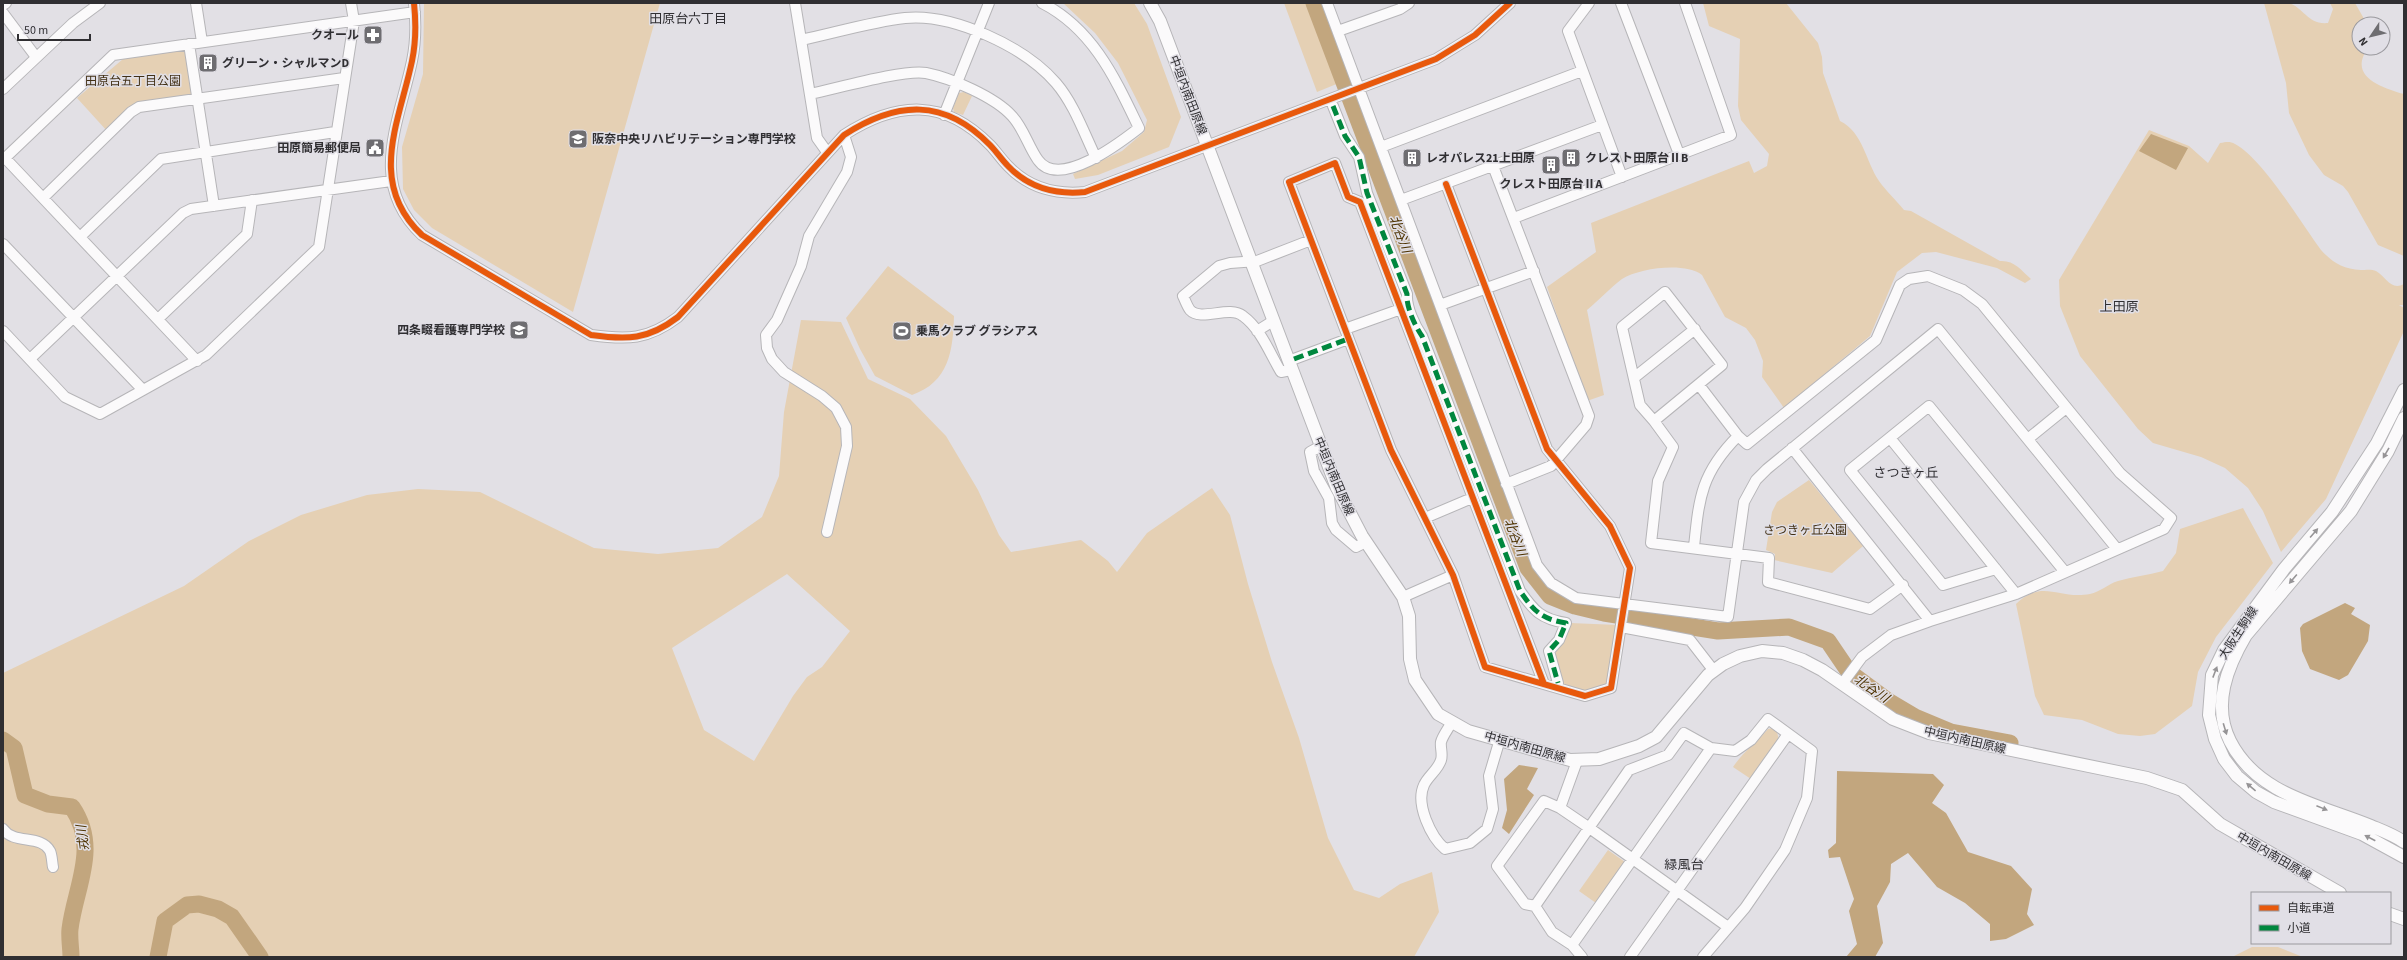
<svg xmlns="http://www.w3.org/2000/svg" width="2407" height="960" viewBox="0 0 2407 960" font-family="'Source Sans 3','Noto Sans JP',sans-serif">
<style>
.green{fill:#e5d0b4;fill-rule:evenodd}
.water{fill:#c2a67e}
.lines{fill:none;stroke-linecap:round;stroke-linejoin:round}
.river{stroke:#c2a67e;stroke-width:17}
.minor-casing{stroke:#b6b5b8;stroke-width:12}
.major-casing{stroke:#b6b5b8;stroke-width:14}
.minor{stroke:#fbfafb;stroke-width:10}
.major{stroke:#fbfafb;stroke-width:12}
.quiet{stroke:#00873e;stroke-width:5;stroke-dasharray:10 5;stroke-linecap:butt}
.cycleway-casing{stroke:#e1dfe6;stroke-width:8}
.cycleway{stroke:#e8590c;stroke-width:6}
.oneway{fill:#969496}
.labels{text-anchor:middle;stroke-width:3;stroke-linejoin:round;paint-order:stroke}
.poi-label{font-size:12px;font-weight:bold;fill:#302f32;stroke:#e1dfe6;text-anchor:start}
.park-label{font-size:12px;fill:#423015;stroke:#e1dfe6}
.street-label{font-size:12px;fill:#302f32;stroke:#e1dfe6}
.neighbourhood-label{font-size:13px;fill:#302f32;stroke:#e1dfe6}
.water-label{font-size:13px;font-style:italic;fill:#4d3200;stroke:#e1dfe6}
</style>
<rect width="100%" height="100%" fill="#e2e0e5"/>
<path class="green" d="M424 3H660L573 312 432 228 414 210 403 189 402 147 423 74Z
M1063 3H1134L1147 24 1181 117 1169 147 1098 175 1075 179 1073 174 1122 151 1144 132 1147 120 1118 63 1095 33Z
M1284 3H1308L1339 83 1317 92Z
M1703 3H1786L1818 43 1822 57 1823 73 1840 121C1863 132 1866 162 1879 181 1886 191 1896 200 1904 210L1911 211 2000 261C2014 260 2021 270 2031 279L2025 283 1997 268 1936 252 1922 253 1897 272 1870 336 1784 408 1762 377 1763 361 1755 340 1746 328 1725 317 1702 275C1685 262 1640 268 1622 279 1610 288 1599 300 1587 310L1604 395 1587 401 1547 287 1596 252 1591 223 1749 161 1754 173 1767 166 1769 154 1741 120 1738 106 1740 39 1709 26Z
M2264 3C2271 3 2283 1 2289 3 2304 8 2308 25 2328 23L2333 9 2330 3H2355L2367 24H2359V48H2368C2347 77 2383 88 2404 94V256L2378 245 2348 192 2343 186 2324 175 2309 155 2289 113 2286 83Z
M183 50 188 54 191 95 133 105 107 131 77 98 123 59Z
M964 92 972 96 963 115 954 112 953 108 959 93Z
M2149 130 2189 146 2208 163 2220 143C2226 142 2230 141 2235 144 2262 158 2302 224 2321 250 2333 263 2343 269 2361 270 2365 270 2372 269 2376 271 2386 277 2391 291 2404 284V305H2399L2404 308V331L2326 499 2281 552 2263 511 2248 488 2225 468 2201 457 2153 443 2138 429 2080 356 2060 306 2059 280Z
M888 266 954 316C953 351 949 382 912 395L875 376 860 349 846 318Z
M801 320 841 322 868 379 910 399 946 436 978 490 999 535 1011 552 1081 540 1108 561 1117 572 1147 533 1212 488 1230 515 1248 584 1272 662 1299 738 1328 838 1354 890 1379 898 1400 884 1432 872 1439 912 1414 957H3V673L184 586 249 541 301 515 367 495 418 489 480 492 594 548 658 554 718 548 762 517 779 476 784 412ZM787 574 850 631 822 667 807 677 793 696 754 761 704 730 672 648Z
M1809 480 1863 546 1832 573 1774 560 1775 554 1766 550 1772 512 1777 502Z
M2243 508 2273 563 2216 637 2198 672 2192 706 2155 734 2140 736 2118 734 2082 720 2044 715 2035 696 2016 604C2043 578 2058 600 2090 594 2100 592 2108 584 2118 581 2132 577 2148 575 2163 571L2176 553 2180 529Z
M1570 623 1618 625 1607 685 1584 692 1564 685 1554 656Z
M1773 728 1777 732 1779 740 1751 779 1733 767C1743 752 1757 742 1768 729Z
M1608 850 1625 862 1596 903 1579 891Z
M2252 947H2278L2303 957H2232Z"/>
<path class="water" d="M2151 134 2188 148 2176 170 2139 151Z
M2345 603 2355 608 2351 614 2370 625 2368 641 2348 675 2339 680 2310 669 2302 651 2300 628 2303 624Z
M1519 765 1538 768 1527 789 1534 795 1509 834 1502 828 1507 810 1504 779Z
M1837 771 1933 774 1944 785 1932 803 1946 813 1968 852 2011 866 2032 889 2027 914 2034 925 2006 939 1990 941V924L1965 903 1937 887 1908 853 1891 864 1890 882 1877 906 1883 943 1875 957H1846L1857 944 1849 911 1854 899 1840 857 1829 858 1828 850 1836 843Z"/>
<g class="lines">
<path class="river" d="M1314 3 1528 568 1550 596 1575 606 1604 613 1718 631 1789 627 1828 641 1849 672 1888 701 1915 717 1951 732 2010 743
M3 740 14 748 25 795 48 804 72 807C100 848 75 887 70 929 69 938 71 948 71 957
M158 957 165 921 187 905 199 904 218 909 232 917 260 957"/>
<g class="minor-casing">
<path id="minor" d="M196 3 202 42
M414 3C416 22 416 42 412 61 399 123 367 183 422 235L591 335C627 340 648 340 678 317L844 135C897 101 944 98 990 145 996 151 1001 159 1008 166 1029 188 1055 195 1085 192L1436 59 1475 35 1510 3
M795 3 817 138 827 152
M1327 3 1537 565 1551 583 1576 598 1728 617 1744 502 1756 480 1767 469 1938 329 2117 549
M1589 3 1568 31 1622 177
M1621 3 1679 154
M3 5 6 3
M3 13 36 57
M1338 31 1400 9 1409 3
M801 40C835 33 870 22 905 18 953 13 1025 47 1056 83 1074 104 1084 133 1096 158
M189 44 214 206
M3 89 73 23 100 3
M810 94C835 89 904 69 926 73 951 78 995 97 1012 116 1024 129 1028 146 1038 160 1059 190 1121 142 1139 128 1115 78 1093 29 1042 3
M1333 106 1345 136 1359 157 1367 193 1407 294C1406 307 1415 326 1422 336L1520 591C1534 611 1541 619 1566 623L1559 640 1549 651 1558 683
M944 115 989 3
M1381 147 1582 71
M5 158 197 361
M3 160 113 55 415 12
M1493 166 1589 416 1586 425 1551 466 1506 484
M1446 184 1547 449 1610 526 1630 568 1611 688 1585 696 1485 667 1453 575 1391 450 1289 182 1335 163 1348 197 1360 202 1544 684
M44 197 131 112 139 107 344 78
M1401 200 1602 125
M1514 218 1731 135 1685 3
M81 236 161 159 335 132
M3 244 143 390
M1440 305 1534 271
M158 319 247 234 252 200
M1345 329 1401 309
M3 331 65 397 100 414 206 355 319 247 354 21 351 3
M1257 331 1273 321
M30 359 183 213 191 209 391 181
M1294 359 1348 339
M1291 370 1281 372C1270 354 1261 329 1243 316 1229 305 1201 322 1190 310 1187 306 1185 300 1183 296L1219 266 1230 263 1257 261 1311 240
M1635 377 1695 329
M1699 385 1738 436 1747 444 1876 340 1900 285 1909 279 1928 276 1963 290 1982 304 2120 473 2171 518 2164 529 2016 594 1930 621 1891 635 1862 657 1842 684
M1654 421 1722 365 1665 292 1622 327 1640 405 1654 421 1673 447 1658 481 1651 543 1769 558 1768 582 1870 609 1903 585
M1890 438 2016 594
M2029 438 2066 408
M1321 446 1310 452 1314 471 1329 498 1332 523 1336 530 1356 547 1366 542
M1792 448 1930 621
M1425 518 1472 498
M827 532 847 446 846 427 836 408 822 396 784 372 772 359 767 348 766 335 777 320 801 266 809 236 847 172 851 157 844 135
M1694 547C1699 498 1701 473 1738 436
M1996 569 1943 585 1850 470 1929 406 2065 572
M1403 597 1453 575
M1621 627 1690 640 1714 671
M1451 723C1449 728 1443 735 1441 742 1440 747 1443 754 1441 760 1438 770 1428 776 1424 785 1415 804 1431 837 1445 849L1470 843 1487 829 1493 809 1489 776 1500 739
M1560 808 1577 761
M3 829C14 845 41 834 50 851 52 855 52 862 53 867
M1535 906 1629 770 1668 755 1684 733 1711 748
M1572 945 1711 748 1735 751 1751 740 1768 719 1812 751 1807 798 1785 850 1745 908 1703 957
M1582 957 1572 945 1552 932 1535 906 1525 904 1497 866 1544 801 1560 808 1588 827 1728 927
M1630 957 1788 734"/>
</g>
<g class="major-casing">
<path id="major" d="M1150 3 1160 21 1337 488 1362 536 1403 597 1409 616 1410 659 1415 680 1438 714 1468 731 1570 760 1599 759 1639 746 1656 737 1708 675 1723 664 1740 656 1762 651 1783 653 1803 660 1822 670 1893 719 1929 733 2147 778 2182 790 2220 824 2340 893
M2404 390 2377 443 2332 512 2284 569 2224 650 2212 675 2209 715 2215 739 2224 759 2237 776 2256 792 2274 802 2362 834 2404 857
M2404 418 2388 451 2351 511 2246 635C2227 667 2212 705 2230 741 2257 795 2320 805 2371 826 2383 831 2394 835 2404 842
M2390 914 2404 919"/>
</g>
<use href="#minor" class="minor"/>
<use href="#major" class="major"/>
<path class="quiet" d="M1333 106 1345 136 1359 157 1367 193 1407 294C1406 307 1415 326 1422 336L1520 591C1534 611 1541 619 1566 623L1559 640 1549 651 1558 683
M1294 359 1348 339"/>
<g class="cycleway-casing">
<path id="cycleway" d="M414 3C416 22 416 42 412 61 399 123 367 183 422 235L591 335C627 340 648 340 678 317L844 135C897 101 944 98 990 145 996 151 1001 159 1008 166 1029 188 1055 195 1085 192L1436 59 1475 35 1510 3
M1446 184 1547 449 1610 526 1630 568 1611 688 1585 696 1485 667 1453 575 1391 450 1289 182 1335 163 1348 197 1360 202 1544 684"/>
</g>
<use href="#cycleway" class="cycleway"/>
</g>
<defs><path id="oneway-solid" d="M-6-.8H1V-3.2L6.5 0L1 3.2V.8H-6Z"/></defs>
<g class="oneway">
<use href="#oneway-solid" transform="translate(2386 453) rotate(120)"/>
<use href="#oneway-solid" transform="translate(2314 533) rotate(-49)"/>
<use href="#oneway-solid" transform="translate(2293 579) rotate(130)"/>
<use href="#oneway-solid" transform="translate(2215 672) rotate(-69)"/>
<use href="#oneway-solid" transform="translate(2225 729) rotate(73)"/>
<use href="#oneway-solid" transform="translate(2251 787) rotate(-140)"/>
<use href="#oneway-solid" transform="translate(2322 808) rotate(22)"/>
<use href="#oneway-solid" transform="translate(2370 838) rotate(-153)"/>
</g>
<defs>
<g id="pharmacy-square" transform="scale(1)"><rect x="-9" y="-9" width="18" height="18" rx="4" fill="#6e6d71" stroke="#e1dfe6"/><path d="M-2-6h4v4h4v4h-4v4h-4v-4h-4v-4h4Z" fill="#fff"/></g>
<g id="building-square" transform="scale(1)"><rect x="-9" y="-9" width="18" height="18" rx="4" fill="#6e6d71" stroke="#e1dfe6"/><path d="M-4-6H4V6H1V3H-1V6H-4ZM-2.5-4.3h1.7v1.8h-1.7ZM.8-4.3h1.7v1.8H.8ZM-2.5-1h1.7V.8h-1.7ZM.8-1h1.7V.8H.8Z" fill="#fff"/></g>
<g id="university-square" transform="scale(1)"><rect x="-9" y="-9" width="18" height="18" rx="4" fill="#6e6d71" stroke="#e1dfe6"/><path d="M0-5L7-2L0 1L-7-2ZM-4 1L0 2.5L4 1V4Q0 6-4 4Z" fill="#fff"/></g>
<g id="civic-square" transform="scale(1)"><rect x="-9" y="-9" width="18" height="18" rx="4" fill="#6e6d71" stroke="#e1dfe6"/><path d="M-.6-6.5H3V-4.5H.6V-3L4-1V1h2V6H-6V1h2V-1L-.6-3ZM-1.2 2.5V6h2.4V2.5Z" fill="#fff"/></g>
<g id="stadium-square" transform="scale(1)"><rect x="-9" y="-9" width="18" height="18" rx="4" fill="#6e6d71" stroke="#e1dfe6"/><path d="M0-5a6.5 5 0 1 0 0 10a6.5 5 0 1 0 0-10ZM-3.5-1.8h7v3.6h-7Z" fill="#fff"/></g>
</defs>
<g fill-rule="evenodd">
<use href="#pharmacy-square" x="373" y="35"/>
<use href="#building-square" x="208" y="63"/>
<use href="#university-square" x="578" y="139"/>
<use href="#civic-square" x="375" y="148"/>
<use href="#building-square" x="1412" y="158"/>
<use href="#building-square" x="1571" y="158"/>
<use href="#building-square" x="1551" y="165"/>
<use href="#university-square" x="519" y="330"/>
<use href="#stadium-square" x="902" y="331"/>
</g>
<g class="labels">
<g class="poi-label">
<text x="359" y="39" text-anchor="end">クオール</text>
<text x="222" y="67">グリーン・シャルマンD</text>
<text x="592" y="143">阪奈中央リハビリテーション専門学校</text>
<text x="361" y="152" text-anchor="end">田原簡易郵便局</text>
<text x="1426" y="162">レオパレス21上田原</text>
<text x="1585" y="162">クレスト田原台ⅡB</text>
<text x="1551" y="188" text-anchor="middle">クレスト田原台ⅡA</text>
<text x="505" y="334" text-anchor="end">四条畷看護専門学校</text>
<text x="916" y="335">乗馬クラブ グラシアス</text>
</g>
<g class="park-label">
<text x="133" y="85">田原台五丁目公園</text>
<text x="1805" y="534">さつきヶ丘公園</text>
</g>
<g class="street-label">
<text transform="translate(1188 95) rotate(69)" y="4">中垣内南田原線</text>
<text transform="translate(1334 476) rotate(67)" y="4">中垣内南田原線</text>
<text transform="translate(2238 633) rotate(-57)" y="4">大阪生駒線</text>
<text transform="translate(1965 740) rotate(13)" y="4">中垣内南田原線</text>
<text transform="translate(1525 747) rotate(16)" y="4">中垣内南田原線</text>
<text transform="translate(2274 856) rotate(30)" y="4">中垣内南田原線</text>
</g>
<g class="neighbourhood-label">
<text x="688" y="23">田原台六丁目</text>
<text x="2119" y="311">上田原</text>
<text x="1906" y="477">さつきヶ丘</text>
<text x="1684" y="869">緑風台</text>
</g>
<g class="water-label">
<text transform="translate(1401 234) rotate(69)" y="5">北谷川</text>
<text transform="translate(1516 537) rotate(69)" y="5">北谷川</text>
<text transform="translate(1872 688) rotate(34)" y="5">北谷川</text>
<text transform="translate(82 838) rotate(-97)" y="5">戎川</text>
</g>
</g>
<rect width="2407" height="960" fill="none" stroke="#302f32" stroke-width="8"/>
<rect x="2251" y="892" width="140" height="52" fill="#e1dfe6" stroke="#9a999e"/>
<rect x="2259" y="905" width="20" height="6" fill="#e8590c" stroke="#9a999e"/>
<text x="2287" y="912" font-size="12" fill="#302f32">自転車道</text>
<rect x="2259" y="925" width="20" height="6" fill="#00873e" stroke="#9a999e"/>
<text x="2287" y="932" font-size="12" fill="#302f32">小道</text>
<g transform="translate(2371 36) rotate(235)"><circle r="19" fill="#e1dfe6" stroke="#9a999e"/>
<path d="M0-3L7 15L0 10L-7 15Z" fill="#6e6d71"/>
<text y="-6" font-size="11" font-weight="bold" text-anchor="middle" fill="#302f32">N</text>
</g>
<path d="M18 34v6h72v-6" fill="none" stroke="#302f32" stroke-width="2"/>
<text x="24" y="34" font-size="12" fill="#302f32" stroke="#e1dfe6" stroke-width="3" paint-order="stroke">50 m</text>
</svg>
